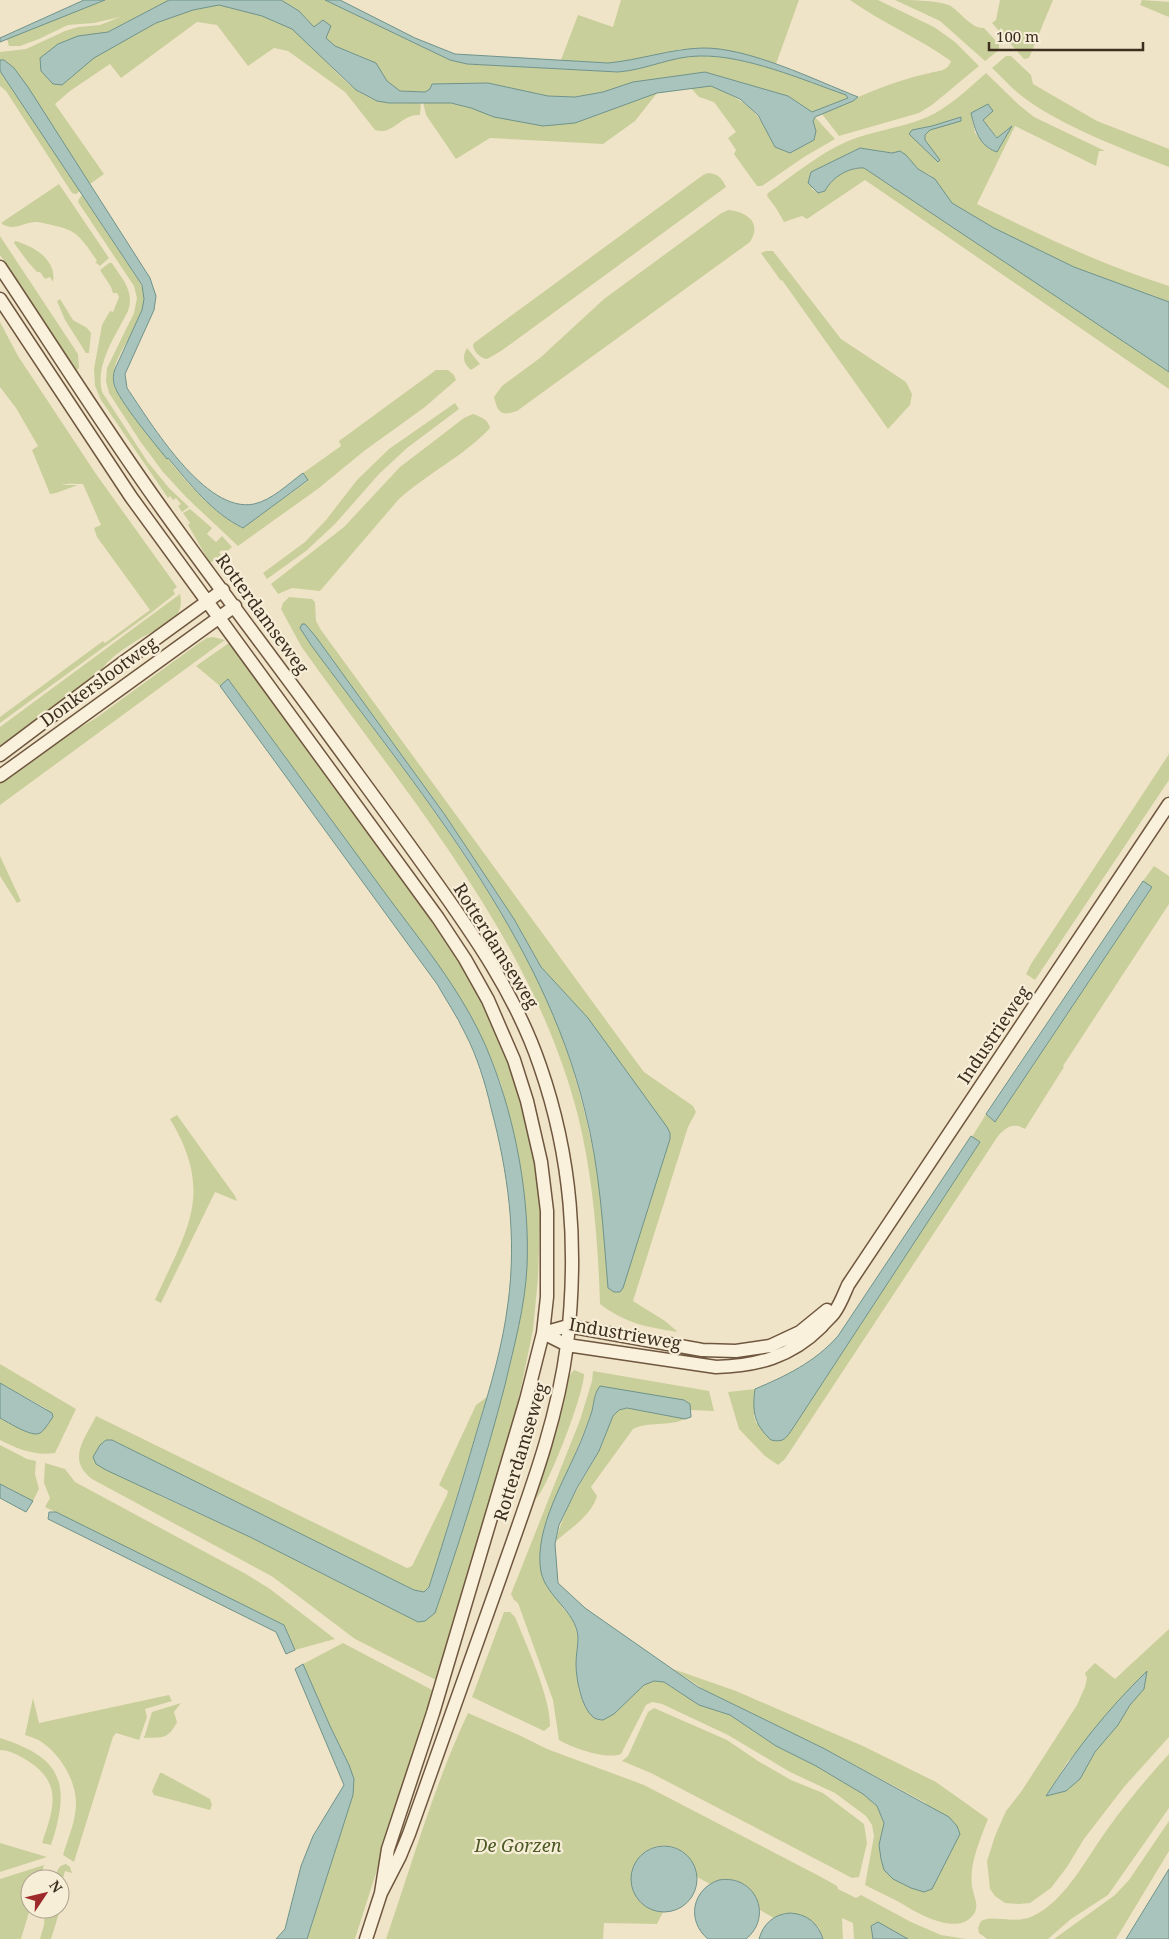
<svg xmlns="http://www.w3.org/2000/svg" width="1169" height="1939" viewBox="0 0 1169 1939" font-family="'Noto Serif',serif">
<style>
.green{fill:#c9cf9b;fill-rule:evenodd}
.water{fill:#a9c4bc;stroke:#6f938a}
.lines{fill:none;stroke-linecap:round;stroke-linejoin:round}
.secondary-casing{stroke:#6f573f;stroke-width:15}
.secondary{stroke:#faf1dc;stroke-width:12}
.labels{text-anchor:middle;stroke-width:4.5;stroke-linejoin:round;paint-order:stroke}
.street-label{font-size:18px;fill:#3d2e20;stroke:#f7eed8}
.park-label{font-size:18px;font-style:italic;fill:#4d5a26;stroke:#f7eed8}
</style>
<rect width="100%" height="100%" fill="#f0e4c8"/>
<path class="green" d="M105 0H169L108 32 78 36 62 85C73 76 83 65 94 57 121 39 187 4 220 5 239 6 277 19 292 29 319 47 344 91 376 100 390 105 406 103 421 102L420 115C402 113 393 136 375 130L345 92 288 51 274 48 248 66 217 25 197 22 121 78 110 64 70 91 55 104 104 174 90 184 14 68 4 60H0V52L26 49 65 31 78 27 100 25 120 17 94 23 68 25 39 39 20 46H9L7 39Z
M281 0H325L450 60 467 64 618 72C646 70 672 56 700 56 746 55 803 80 846 95L848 98 812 112 788 96 705 72 633 82 603 92 575 97 548 96 488 83 432 84 430 89 425 92 400 91 387 81 365 58 335 46 325 38 331 26 314 27 299 11Z
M621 0H799L776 64 738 53 681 49 633 61 608 63 561 60 578 15 613 27Z
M850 0H878L934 27 955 42 979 66 932 105 919 113 839 136 822 114C856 97 892 81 930 73 940 70 947 72 951 61 919 38 882 23 850 0Z
M895 0C912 0 932 0 949 5 960 11 971 29 984 28L999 44V50L985 61 940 21Z
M1000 0H1053L1029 58 1024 59 992 23 996 20Z
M1142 0 1169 2V17L1140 5Z
M1006 56H1011L1031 75 1033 84 1097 121 1169 149V167C1123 149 1063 127 1023 97 1012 89 1002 77 992 68Z
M0 71 80 191 76 194 72 193 6 91 0 86Z
M986 73 1019 105 1034 117 1105 151H1099L1096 166 1015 126 977 204C1040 235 1102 265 1169 286V302L1074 267 994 228 952 203 930 175 918 169 906 155 860 148 812 172V189L818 193 825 191C832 177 849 167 864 168L1169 372V389L865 180 807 219 802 216 784 222 776 208 767 196 768 193C794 175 818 154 848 141 873 131 900 128 925 118 947 109 968 89 986 73ZM993 111 983 120 998 138 1011 127 990 150 975 133 971 113Z
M711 86C749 103 757 109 775 147L790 153 814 140 816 131 813 121 815 117 835 139 804 157 762 186H757L734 154 736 150 728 138 736 132 714 102 699 97 691 88Z
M657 93 635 121 603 144 490 138 456 159 426 115 423 102 450 103 471 108 575 123Z
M708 173C718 174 722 178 726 187L501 351 487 359C480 358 475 353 473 346L474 343 703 175Z
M59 184 109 258 100 266 95 262 97 261C76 229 75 230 38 222 24 221 14 233 1 223Z
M82 195 139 281C161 317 106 350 114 386 147 430 194 504 242 528L308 481 303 473 341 446 339 441 436 370H448L454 375 456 380 425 407 364 451 319 488 238 546 187 498 163 472 140 441 109 393 106 381 107 368 134 313 137 298 134 286 78 202 79 199Z
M728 210C748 212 762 223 750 242L517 411C502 416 498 414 494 397L502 386 540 358 604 299 720 214Z
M0 236 78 354 79 368 76 371 0 255Z
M15 241C34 246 57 260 53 282L50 277 45 279 40 272H37L28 262 14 243Z
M766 251H773L841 339 906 382 912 394 910 405 888 429 782 280 781 281 761 253Z
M109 263H112C122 279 135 291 128 311 116 335 95 364 102 392L147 461 169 488 189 507 182 512 178 506 181 504 176 498 173 500 170 496 168 498 101 400 95 386 94 369 102 325 110 311 113 312 119 297 117 293H113L111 287 100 270Z
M60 299 73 320 87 328 91 333 89 353H86L65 320 57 301Z
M0 322 18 356 96 474 177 587 173 590 175 594 152 612 0 723V717L103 641 105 643 150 610 97 537 94 528 101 525 83 484C75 484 69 483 61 485H78L56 493 50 494 32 450 38 446 16 408 0 387Z
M467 348 480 364 471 370C463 363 462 357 467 348Z
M455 403 459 409 407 448 379 474 335 524 306 551 267 579 263 573 305 542 326 520 357 480 389 449Z
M473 414C481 417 488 419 490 428 464 456 428 473 399 499L320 591 292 588 278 594 271 584 344 527 400 467 464 418Z
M190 509 212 528 207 534 216 542 222 536 232 547 225 553 223 550 219 552 221 555 210 563 188 525 190 523 183 513Z
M180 594C187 623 154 629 136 641 127 647 117 653 110 660 106 663 103 668 100 672L0 746V727Z
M289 597 312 599 315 602 316 621 321 630 635 1060 644 1072 693 1106 696 1112 688 1127 633 1301 665 1321 678 1332C647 1327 626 1324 600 1304 598 1241 593 1177 578 1116 532 936 405 794 301 646L281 609 283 603ZM305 624 445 815 514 919 541 967 588 1018 670 1133 598 1174C586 1114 572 1055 547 1000 489 874 393 756 311 645L300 628Z
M213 637 225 640 0 805V782L59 740 96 718 199 643 207 638Z
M229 643 390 863 460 961 480 997 504 1050 523 1107 531 1139 541 1195 538 1278 533 1330 517 1407 436 1680 355 1639 273 1577 92 1479C66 1459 85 1439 96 1416L407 1568 412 1566 447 1495 448 1491 439 1485 476 1405 487 1397 429 1588 424 1592 414 1590 112 1440H106L97 1450 160 1496 250 1537 418 1622C435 1616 435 1612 441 1596L489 1444 511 1361 524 1296 527 1244 522 1181 517 1148 501 1084 490 1056 450 982 228 680 220 686 196 666Z
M1169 754V780L1035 980 1026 974 1031 964Z
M0 856 21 901 17 903 0 876Z
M1154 866 1169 876V904L1063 1066 1064 1067 1025 1129C1013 1122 1006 1127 998 1136L785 1459 778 1465 765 1456 739 1429 728 1392 755 1389 754 1416 756 1423 793 1428 980 1142 972 1137 986 1114 995 1122 1152 887 1143 881Z
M177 1115 235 1196 237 1201 215 1192 161 1303 155 1300C187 1229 215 1194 170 1119Z
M0 1364 76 1409 55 1453C34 1456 18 1449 0 1440V1418L24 1431 47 1409 0 1383Z
M574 1370 584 1374C584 1394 548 1488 535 1500L549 1454 569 1376Z
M593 1371 709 1391 714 1411 691 1410 689 1404 596 1392 592 1411 582 1437 544 1528 562 1607 573 1620 578 1636 576 1666 579 1692 587 1709 631 1697 644 1685 654 1681 664 1682 699 1705 730 1715 776 1746 816 1766 863 1794 877 1806 884 1823 879 1845 926 1803 823 1748 706 1691 673 1669 736 1691 863 1746 936 1782 988 1819C980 1840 969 1864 972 1886 973 1895 979 1904 975 1912 960 1939 917 1913 899 1902 888 1896 876 1891 865 1885L874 1836 872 1825 866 1816 835 1793 790 1772 728 1735 662 1704 652 1702 646 1705 621 1754C607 1760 572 1748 559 1740L553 1700 518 1603 514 1600 511 1594 580 1420 592 1381Z
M627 1408 685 1419C668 1427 649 1421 633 1429L591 1487 597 1496C592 1515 570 1529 556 1541 564 1507 583 1481 599 1451 605 1440 608 1424 614 1415 618 1410 621 1409 627 1408Z
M0 1445 27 1459 36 1461 35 1474 39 1489 33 1501 0 1484Z
M45 1463 65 1469 75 1482 246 1574 270 1589 335 1639 295 1650 284 1625 45 1507 50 1498 44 1483Z
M504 1612H510L515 1617C526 1644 551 1699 550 1726L544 1731 472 1697Z
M1169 1629V1737L1124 1787 1084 1839 1067 1867 1051 1888 1030 1903 1019 1904 1005 1903 995 1896 990 1889 987 1861 995 1836 1006 1811 1021 1792 1077 1705 1085 1687 1087 1678 1085 1673 1095 1663 1115 1679ZM1133 1700 1118 1725 1095 1752 1080 1779 1046 1796 1068 1761Z
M343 1643 434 1691 355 1939H307L353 1795 349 1765 330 1726 303 1664Z
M169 1695 172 1701 145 1709 147 1717 139 1740 116 1733 113 1737 74 1862 63 1855C68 1838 76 1821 76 1803 76 1780 60 1755 43 1743 38 1739 31 1737 25 1735L33 1698 39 1723Z
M181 1703 174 1712 177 1722C168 1740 162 1737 144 1738L152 1712Z
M654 1708 727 1740 758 1761 791 1780 823 1793 864 1824 867 1843 859 1877 852 1878 651 1773 622 1761 628 1756 648 1712Z
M468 1713 521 1736 547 1749 644 1785 823 1878 837 1886 838 1889 856 1898 861 1895 911 1922 941 1935 966 1939H854L853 1923 842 1918 843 1939H823L819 1928 812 1921 785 1913 774 1918 760 1910 753 1893 731 1880H719L710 1884 697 1877C695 1865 689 1854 678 1849 633 1829 608 1904 663 1912L657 1924 604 1923 603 1939H386C412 1864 434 1785 468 1713Z
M0 1738C63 1758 71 1784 51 1845L42 1843C53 1810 64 1784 28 1761 20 1756 10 1750 0 1750Z
M1169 1754V1808L1108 1895 1071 1919 1048 1939H987L979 1933 978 1928 981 1921C995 1914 1013 1925 1033 1916 1066 1901 1088 1855 1109 1827 1127 1802 1148 1777 1169 1754Z
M160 1773H162L210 1799 212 1805 210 1810 154 1795 152 1791Z
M1169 1821V1851L1116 1939H1054L1115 1895 1129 1880Z
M0 1843 47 1857 0 1872Z
M66 1864 70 1867 72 1873 65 1871 60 1889V1879H54C57 1872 58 1865 66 1864Z
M44 1865 40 1879H30V1909L21 1939H0V1879Z
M45 1909 60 1910 51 1939H40L44 1925Z"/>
<path class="water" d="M84 0H105L0 42V38Z
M169 0H281L299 11 314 27 323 20 331 26 326 38 335 46 376 63 387 81 400 91 425 92 430 89 432 84 488 83 548 96 575 97 603 92 633 82 705 72 788 96 812 112 848 98 846 95C803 80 746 55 700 56 672 56 646 70 618 72L467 64 450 60 325 0H340L415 38 455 54 608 63C640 60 670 49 702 48 748 47 815 80 858 97L853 101 815 117 813 121 816 131 814 140 790 153 775 147 758 115 740 99 711 86 657 93 575 123 543 126 494 117 471 108 451 103H389L377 101 356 90 292 29 262 16 219 5 193 10 156 23 94 58 62 85 53 84 41 71 40 58 58 44 78 36 108 32Z
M0 60H4L14 68 28 87 150 278 156 296 154 310 125 374 127 388C151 423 205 514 254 504 272 500 288 484 303 473L308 480 243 528C212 513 190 484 168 458L167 459C155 444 118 400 114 384 113 379 113 374 115 369L142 310 144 299 142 285 0 71Z
M988 104 993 111 983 120 997 138 1012 126 997 152C979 146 975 130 971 113Z
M961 117V121L930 130 925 135V140L940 160 938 162 909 134 912 130 932 126Z
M860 148 892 153 900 151 906 155 918 169 935 179 952 203 994 228 1074 267 1169 302V372L864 168C849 167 832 177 825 191L818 193 808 183 811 172Z
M302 624H305L316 637 445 815 514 919 541 967 588 1018 667 1127 670 1133V1139L623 1288 620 1292H614L608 1288C603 1229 600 1169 585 1111 543 936 416 787 311 645L300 628Z
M228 679C281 752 335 824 388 897 426 948 468 999 491 1059 516 1122 530 1199 527 1267 525 1307 514 1346 505 1385 485 1462 461 1538 435 1613L425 1621 418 1622 250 1537 106 1470 96 1464 93 1457 100 1445 106 1440H112L414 1590 424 1592 429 1587C446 1533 463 1479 479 1424 491 1385 503 1344 508 1303 517 1237 508 1172 491 1108 485 1082 477 1056 465 1033 457 1016 446 1000 437 984L220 686Z
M1143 881 1152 887 995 1122 986 1114Z
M971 1136 980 1142 793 1428C786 1438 784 1443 771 1440 754 1424 752 1412 755 1389 786 1376 815 1362 838 1336Z
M0 1383 52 1413 53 1417C49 1422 45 1430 40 1433 32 1438 8 1422 0 1418Z
M600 1386 684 1400 690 1404 691 1417 685 1419 627 1408 619 1410 613 1416 599 1451 577 1488 559 1525 555 1544 558 1583 585 1608 698 1687 823 1748 949 1817 957 1826 960 1834 932 1889 924 1892 911 1888 893 1879 884 1870 881 1859 879 1845 884 1823 877 1806 863 1794 816 1766 776 1746 730 1715 699 1705 664 1682 654 1681 644 1685 614 1714 603 1720C600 1720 595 1719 593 1717 581 1707 576 1678 576 1664 576 1655 578 1646 578 1637 576 1611 547 1598 541 1572 533 1528 567 1477 583 1436 586 1428 589 1420 592 1411 594 1402 594 1394 600 1386Z
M0 1484 33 1501 26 1512 0 1498Z
M49 1512H56L284 1625 295 1650 286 1654 276 1632 48 1519Z
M303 1664 330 1726 349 1765 354 1779 353 1795 307 1939H276L285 1929 301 1866 313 1836 344 1785 295 1669Z
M1147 1671 1144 1689 1130 1705 1118 1725 1095 1752 1080 1779 1066 1791 1046 1796C1077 1748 1106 1711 1147 1671Z
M631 1879a33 33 0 1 1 66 0a33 33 0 1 1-66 0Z
M1169 1869V1939H1126Z
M719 1880C755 1874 774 1916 746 1939H708C686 1921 692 1889 719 1880Z
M790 1913C807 1914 818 1923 823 1939H759C763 1924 774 1914 790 1913Z
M878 1922 908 1939H873L871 1926Z"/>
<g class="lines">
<g class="secondary-casing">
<path id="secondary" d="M0 267C54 348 106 431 163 510 216 584 272 657 326 731 361 779 396 826 430 874 473 934 516 995 540 1066 572 1158 578 1249 567 1345 557 1424 527 1500 501 1575 470 1661 440 1748 409 1834L400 1856 381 1893
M0 299 131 497 438 918 465 959 488 1000 514 1060 527 1101 541 1162 547 1211V1297L543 1333 526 1400 433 1713 388 1849 381 1893 366 1939
M0 755 121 664 223 590
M0 776 235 606
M543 1333 567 1345 716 1367C757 1366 791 1357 821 1327 825 1322 830 1318 834 1313 840 1305 844 1294 848 1285L1169 804
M543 1333 568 1326 702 1350 736 1351 770 1346 800 1332 827 1310"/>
</g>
<use href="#secondary" class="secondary"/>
</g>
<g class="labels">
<g class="street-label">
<text transform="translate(262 614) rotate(54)" y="6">Rotterdamseweg</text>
<text transform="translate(99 682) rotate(-36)" y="6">Donkerslootweg</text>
<text transform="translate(496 946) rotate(58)" y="6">Rotterdamseweg</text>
<text transform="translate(994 1035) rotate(-56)" y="6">Industrieweg</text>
<text transform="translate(625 1334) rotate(10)" y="6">Industrieweg</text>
<text transform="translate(521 1452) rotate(-73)" y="6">Rotterdamseweg</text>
</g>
<g class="park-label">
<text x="518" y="1852">De Gorzen</text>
</g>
</g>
<g transform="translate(45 1894) rotate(55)"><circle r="24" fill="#f7eed8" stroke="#ada18e"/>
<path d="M0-4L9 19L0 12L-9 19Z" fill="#9e2a2b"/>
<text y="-8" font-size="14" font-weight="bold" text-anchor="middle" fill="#3d2e20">N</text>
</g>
<path d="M989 42v8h154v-8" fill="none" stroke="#3d2e20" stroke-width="2.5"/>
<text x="996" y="42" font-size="15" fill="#3d2e20" stroke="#f7eed8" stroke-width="4" paint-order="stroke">100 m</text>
</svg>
